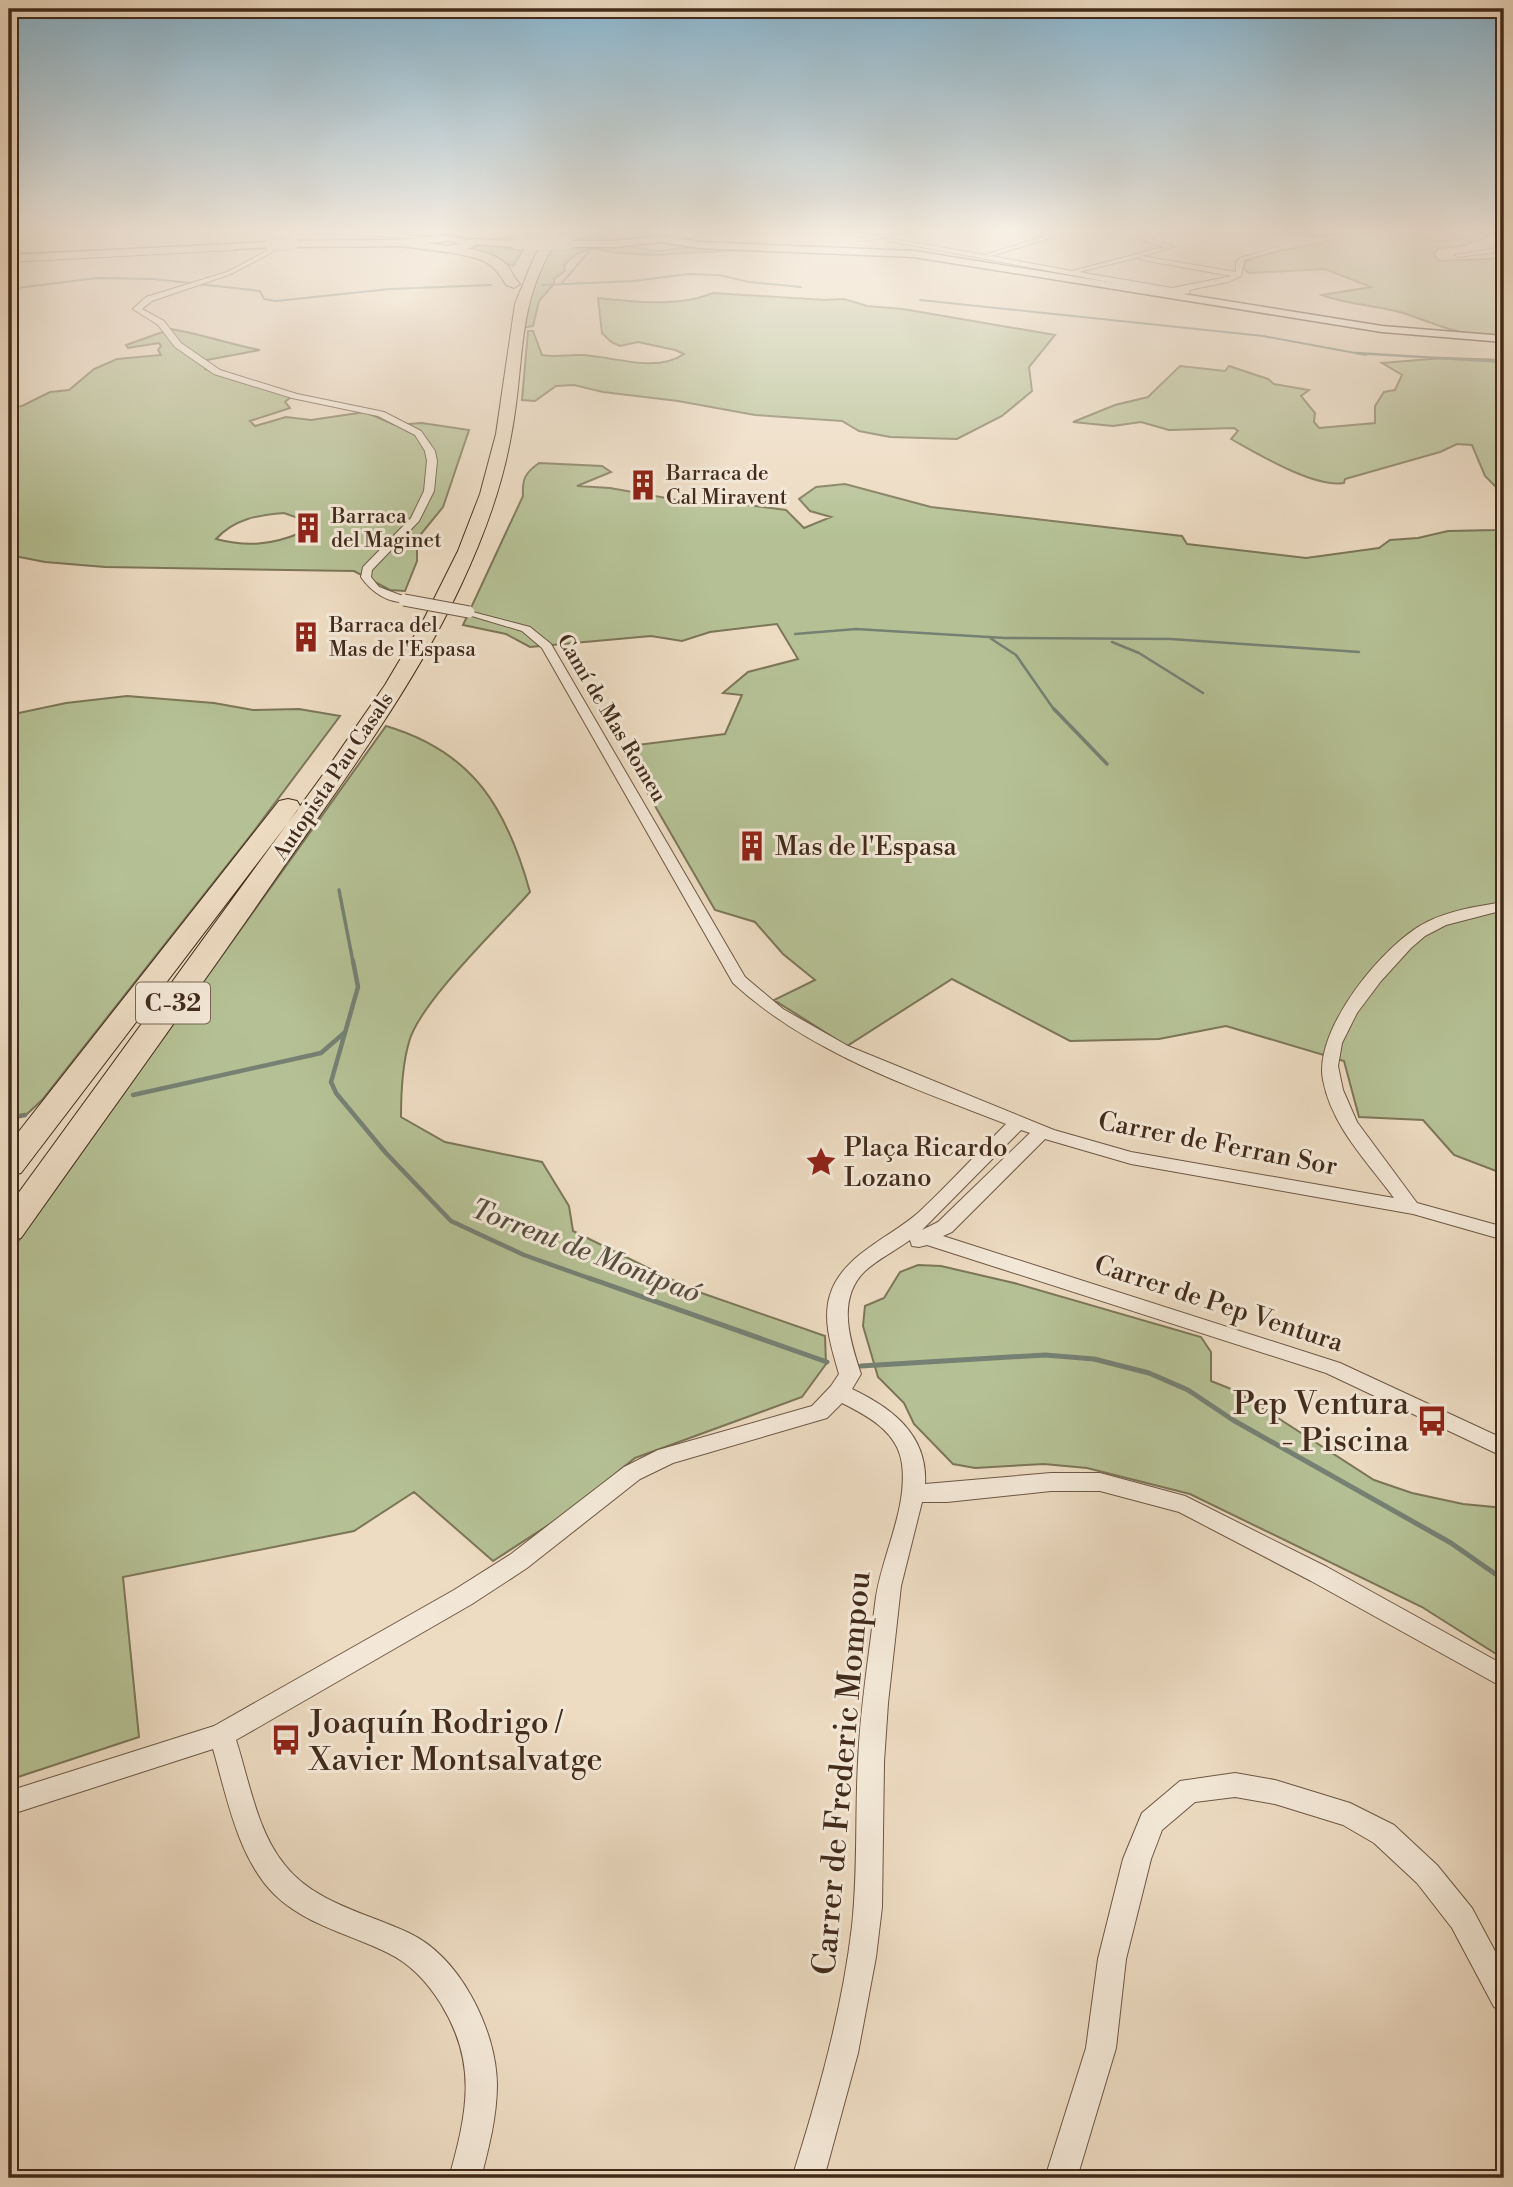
<svg xmlns="http://www.w3.org/2000/svg" width="1513" height="2187" viewBox="0 0 1513 2187" font-family="'Libre Bodoni',serif">
<style>
.green{fill:#b5c195;stroke:#7c7658;stroke-width:2;fill-rule:evenodd}
.lines{fill:none;stroke-linecap:round;stroke-linejoin:round}
.stream-far4{stroke:#768174;stroke-width:2}
.stream-far3{stroke:#768174;stroke-width:2.5}
.stream-far2{stroke:#768174;stroke-width:3.5}
.stream-far1{stroke:#768174;stroke-width:4.5}
.stream{stroke:#768174;stroke-width:5}
.minor-casing{stroke:#6d5745;stroke-width:2}
.tertiary-casing{stroke:#6d5745;stroke-width:3}
.secondary-casing{stroke:#422b1b;stroke-width:3}
.primary-casing{stroke:#422b1b;stroke-width:3}
.motorway-casing{stroke:#422b1b;stroke-width:2}
.minor{fill:#f3e8d7;fill-rule:evenodd}
.tertiary{fill:#f3e8d7;fill-rule:evenodd}
.secondary{fill:#f3e8d7;fill-rule:evenodd}
.primary{fill:#eddbc2;fill-rule:evenodd}
.motorway{fill:#eddbc2;fill-rule:evenodd}
.minor-bridge-casing{stroke:#6d5745;stroke-width:13;stroke-linecap:butt}
.secondary-bridge-casing{stroke:#422b1b;stroke-width:10;stroke-linecap:butt}
.primary-bridge-casing{stroke:#422b1b;stroke-width:12;stroke-linecap:butt}
.minor-bridge{stroke:#f3e8d7;stroke-width:11}
.secondary-bridge{stroke:#f3e8d7;stroke-width:10}
.primary-bridge{stroke:#eddbc2;stroke-width:11}
.labels{text-anchor:middle;stroke-width:6;stroke-linejoin:round;paint-order:stroke}
.far-poi-label{font-size:21px;fill:#422b1b;stroke:#f3e8d7;text-anchor:start}
.far-street-label{font-size:21px;fill:#422b1b;stroke:#f3e8d7}
.shield{fill:#f3e8d7;stroke:#776453;stroke-width:2}
.shield-label{font-size:24px;font-weight:bold;fill:#422b1b}
.poi-label{font-size:26px;fill:#422b1b;stroke:#f3e8d7;text-anchor:start}
.street-label{font-size:26px;fill:#422b1b;stroke:#f3e8d7}
.water-label{font-size:28px;font-style:italic;fill:#584f40;stroke:#f3e8d7}
.near-poi-label{font-size:32px;fill:#422b1b;stroke:#f3e8d7;text-anchor:end}
.near-street-label{font-size:32px;fill:#422b1b;stroke:#f3e8d7}
</style>
<rect width="100%" height="100%" fill="#eddbc2"/>
<filter id="stains"><feTurbulence type="fractalNoise" baseFrequency=".00286" numOctaves="4"/><feColorMatrix values="0 0 0 0 .2 0 0 0 0 .09 0 0 0 0 .02 0 0 0 .5 -.17"/></filter>
<radialGradient id="worn" r=".72"><stop offset=".6" stop-color="#630" stop-opacity="0"/><stop offset="1" stop-color="#630" stop-opacity=".3"/></radialGradient>
<path class="green" d="M568 230 653 232 623 246 658 251 683 248 736 250 658 255 617 253 591 248 575 255 564 265 565 271 554 279V284L539 301 533 326 522 328C529 297 540 248 568 230Z
M1132 230H1397L1315 237 1288 232 1245 235 1192 232 1162 235Z
M1504 230 1462 246 1439 248 1433 254 1440 261 1504 258V335C1467 340 1437 324 1403 313 1377 305 1348 305 1322 295L1371 287 1325 269 1249 273 1244 269V262L1254 257C1303 247 1353 232 1405 232 1417 232 1428 241 1441 241 1463 241 1483 229 1504 230Z
M529 234H533L513 266 470 251 484 242 481 241 513 236 520 239Z
M713 293 825 300 844 299 867 306 903 309 1055 335 1029 367 1032 391 1002 416 957 439 890 437 859 431 842 421 755 415 678 401 603 392 574 385 556 386 535 401 522 400 528 331H533L542 355C559 358 575 353 592 356 621 359 658 372 684 354L675 350 638 342 620 346 611 342 602 333 598 298C633 302 680 307 713 293Z
M171 329C201 334 229 344 260 350L207 360 209 364 205 369 291 397 285 402 290 408 250 421 255 426 286 417 311 420 365 412 395 425 422 423 469 430 443 507 421 534 417 546V561L405 591 390 590 354 571 105 567 45 562 9 555V407L22 406 50 392 69 390 94 369 117 359 161 355 158 350 161 346 159 343 128 348 126 345ZM284 513 301 519 303 525 300 533C272 545 246 547 216 539 234 519 258 515 284 513Z
M1443 358 1504 360V495L1485 476 1472 445 1457 444 1440 452 1345 479 1344 483C1314 488 1258 454 1231 439L1238 431 1234 428 1169 430 1141 422 1113 426 1073 422 1115 405 1148 397 1180 366 1225 371 1229 366 1268 379 1274 384 1309 390 1301 396 1315 413 1314 422 1319 428 1375 423V406L1384 392 1395 390 1402 375 1382 363Z
M539 463 602 466 611 472 577 486 610 488 694 503 740 504 786 510 804 528 831 517 810 511 799 499 816 487 845 484 931 507 1182 536 1187 544 1306 558 1379 548 1390 540 1418 538 1448 531 1496 530 1504 526V1174L1454 1155 1423 1120 1359 1117 1344 1061 1226 1026 1159 1039 1070 1041 952 979 847 1046 774 1000 815 980 783 954 755 922 715 910 621 747 725 734 742 695 723 693 748 672 798 659 777 624 710 632 682 641 651 636 530 647 506 634 463 625 523 496C522 479 525 473 539 463Z
M127 696 214 703 253 710 299 709 340 716 254 831 42 1100 26 1115 9 1116V715L66 703Z
M386 726C474 752 507 809 530 892 501 925 419 1003 409 1042 402 1066 401 1093 401 1117L445 1142 542 1162 569 1206 573 1231 693 1290 825 1336 826 1364 802 1397 635 1458 567 1513 493 1561 414 1492 354 1531 123 1577 139 1737 9 1780V1254Z
M918 1265 941 1266 1014 1283 1201 1337 1211 1352V1381L1236 1391 1374 1480 1412 1493 1463 1504 1504 1508V1659L1422 1607 1190 1494 1087 1468 1044 1464 975 1468 953 1464 914 1424 904 1403 878 1377 863 1326 865 1306 884 1298 900 1272Z"/>
<g class="lines">
<path class="stream-far4" d="M597 241 605 230
M527 242 536 230
M488 246 522 250
M514 265 522 249
M562 283 593 247
M542 285 634 281 688 274 719 275 749 282 801 287
M9 289 97 278 154 279 260 291 264 299 276 301 390 289 491 285
M920 300 1263 336 1366 355"/>
<path class="stream-far3" d="M1356 353 1504 362
M795 634 856 629 1005 638 1171 639 1359 652
M990 638 1016 655 1055 711
M1112 642 1139 653 1203 693"/>
<path class="stream-far2" d="M1054 709 1107 764
M339 890 353 962"/>
<path class="stream-far1" d="M353 961 358 987 331 1082 336 1093 385 1152 451 1221 524 1255 594 1280
M133 1095 321 1053 344 1033
M9 1118 25 1115"/>
<path class="stream" d="M589 1278 827 1362
M861 1366 1045 1355 1094 1359 1149 1373 1188 1390 1233 1420 1451 1543 1504 1580"/>
<g class="minor-casing">
<path id="minor" d="M256 230H264L282 237 284 246 231 274 152 301 142 309 164 321 181 343 220 370 297 394 384 412 421 431 435 451 437 461 434 491 419 521 372 570 371 577 379 587 408 598V602C389 604 371 592 361 577L363 567 411 518 424 491 427 461 425 451 415 435 378 416 292 398 214 374 175 347 158 325 133 309 146 297 227 272 278 245 277 239Z
M825 230 873 236 916 230 867 241 865 238Z
M1086 230 1063 234 991 256 1072 271 1164 247 1128 235 1098 230 1129 231 1174 247 1142 256 1236 272V262L1240 258 1278 247 1281 249 1244 260 1241 276 1228 282 1189 290 1190 293 1178 295 884 240 887 238 985 255 1060 231ZM1140 257 1142 260 1232 276 1172 288 1079 272Z
M233 247 235 250 9 262V258Z
M1504 247V251L1458 257 1455 255Z
M465 610 530 627 551 644 745 977 783 1009 848 1046 1054 1130 1131 1152 1394 1198C1367 1161 1332 1127 1323 1080 1313 1030 1384 943 1427 922 1450 910 1479 906 1504 902V910L1446 925 1425 936 1411 948 1381 981 1357 1013 1342 1043 1338 1066 1343 1090 1357 1122 1417 1203 1504 1227V1240L1413 1214 1131 1164 1045 1139 952 1232 943 1236 1340 1363 1504 1439V1457L1326 1373 927 1245 919 1247 912 1246 910 1240C895 1251 878 1259 865 1271 836 1299 850 1341 861 1374L852 1389C892 1408 928 1435 925 1484L1051 1473H1100L1185 1496 1327 1567 1504 1665V1688L1311 1581 1179 1512 1100 1491H1051L947 1502H922L901 1586 888 1703 884 1762 882 1907 876 1957 858 2053 824 2178H792C818 2095 842 2012 852 1926 858 1871 855 1816 858 1762 860 1709 869 1656 875 1604 880 1558 908 1511 902 1464 898 1432 868 1416 842 1403L827 1418 673 1463 640 1479 527 1568 472 1604 236 1740C249 1780 257 1831 284 1864 314 1903 367 1913 409 1933 460 1957 496 2029 497 2084 497 2116 489 2147 481 2178H449C467 2113 478 2064 441 2004 428 1983 411 1964 388 1953 350 1934 306 1925 275 1895 238 1859 227 1797 213 1749L9 1815V1791L214 1726 454 1590 511 1554 624 1467 658 1450 812 1406 831 1386 839 1374C832 1349 822 1321 830 1295 842 1255 890 1238 919 1212 949 1184 977 1153 1006 1124 911 1087 809 1053 733 983L542 648 522 631 465 614ZM1021 1130 1030 1133 938 1222 922 1230Z
M1235 1773 1275 1780 1350 1803 1394 1825 1437 1865 1472 1908 1504 1968V2012L1494 2007 1452 1928 1417 1883 1374 1843 1343 1825 1275 1804 1235 1797 1195 1802 1162 1830 1151 1859 1126 1959 1116 2048 1077 2178H1045L1086 2048 1098 1959 1123 1859 1142 1813 1180 1781Z"/>
</g>
<g class="tertiary-casing">
<path id="tertiary" d="M283 230H324L449 238 445 240Z"/>
</g>
<g class="secondary-casing">
<path id="secondary" d="M661 236 699 242 914 251 1382 326 1504 336V342L1382 332 914 257 699 248 661 242 615 247H569L565 244 569 241H615Z
M472 239 516 241 520 244 516 247 469 244V240Z"/>
</g>
<g class="primary-casing">
<path id="primary" d="M449 235 478 243 470 248 446 252 400 246 293 247 288 244 293 241 400 240ZM449 241 461 244 446 246 426 243Z
M271 242 276 245 275 247 9 261V255Z"/>
</g>
<g class="motorway-casing">
<path id="motorway" d="M552 230H563C513 304 527 355 511 436 502 488 483 538 461 585 415 684 349 773 287 862 200 988 110 1112 21 1238L9 1241V1206L325 772 385 685 423 621 458 551 480 494 496 434 515 304 535 255Z
M694 230H705L700 236 669 242 663 239Z
M446 246C466 248 492 250 507 265 512 271 514 279 520 284L514 288 506 285C490 255 472 258 442 251L440 249Z
M288 799 297 801 300 806 297 811 21 1173 9 1176V1144L279 801Z"/>
</g>
<use href="#minor" class="minor"/>
<use href="#tertiary" class="tertiary"/>
<use href="#secondary" class="secondary"/>
<use href="#primary" class="primary"/>
<use href="#motorway" class="motorway"/>
<g class="minor-bridge-casing">
<path id="minor-bridge" d="M404 600 469 612"/>
</g>
<g class="secondary-bridge-casing">
<path id="secondary-bridge" d="M516 244H569"/>
</g>
<g class="primary-bridge-casing">
<path id="primary-bridge" d="M271 245 293 244"/>
</g>
<use href="#minor-bridge" class="minor-bridge"/>
<use href="#secondary-bridge" class="secondary-bridge"/>
<use href="#primary-bridge" class="primary-bridge"/>
</g>
<linearGradient id="sky" x2="0" y2="1"><stop stop-color="#88b7d2"/><stop offset="0.43" stop-color="#f7efe4"/><stop offset="1" stop-color="#f7efe4" stop-opacity="0"/></linearGradient>
<rect width="1513" height="536" fill="url(#sky)"/>
<defs>
<g id="building-bare" transform="scale(2.415)"><path d="M-4-6H4V6H1V3H-1V6H-4ZM-2.5-4.3h1.7v1.8h-1.7ZM.8-4.3h1.7v1.8H.8ZM-2.5-1h1.7V.8h-1.7ZM.8-1h1.7V.8H.8Z" fill="#8f2418" stroke="#f3e8d7" stroke-width="2.5" paint-order="stroke"/></g>
<g id="sight-bare" transform="scale(2.415)"><path d="M0-6L1.8-2.2L6-1.7L2.9 1.2L3.7 5.4L0 3.3L-3.7 5.4L-2.9 1.2L-6-1.7L-1.8-2.2Z" fill="#8f2418" stroke="#f3e8d7" stroke-width="2.5" paint-order="stroke"/></g>
<g id="bus-bare" transform="scale(2.415)"><path d="M-5-6H5V4H4V6H2V4H-2V6H-4V4H-5ZM-3.5-4V0h7V-4ZM-3.5 1.2v1.5H-2V1.2ZM2 1.2v1.5H3.5V1.2Z" fill="#8f2418" stroke="#f3e8d7" stroke-width="2.5" paint-order="stroke"/></g>
</defs>
<g fill-rule="evenodd">
<use href="#building-bare" x="643" y="485"/>
<use href="#building-bare" x="308" y="528"/>
<use href="#building-bare" x="306" y="637"/>
<use href="#building-bare" x="752" y="846"/>
<use href="#sight-bare" x="821" y="1162"/>
<use href="#bus-bare" x="1432" y="1421"/>
<use href="#bus-bare" x="286" y="1740"/>
</g>
<g class="labels">
<g class="far-poi-label">
<text x="666" y="480">Barraca de<tspan x="666" dy="24">Cal Miravent</tspan></text>
<text x="331" y="523">Barraca<tspan x="331" dy="24">del Maginet</tspan></text>
<text x="329" y="632">Barraca del<tspan x="329" dy="24">Mas de l'Espasa</tspan></text>
</g>
<g class="far-street-label">
<text transform="translate(612 718) rotate(59)" y="7">Camí de Mas Romeu</text>
<text transform="translate(333 776) rotate(-56)" y="7">Autopista Pau Casals</text>
</g>
<rect class="shield" x="136" y="982.5" width="74" height="41" rx="5"/>
<g class="shield-label">
<text x="173" y="1011">C-32</text>
</g>
<g class="poi-label">
<text x="775" y="855">Mas de l'Espasa</text>
<text x="844" y="1156">Plaça Ricardo<tspan x="844" dy="30">Lozano</tspan></text>
</g>
<g class="street-label">
<text transform="translate(1218 1143) rotate(11)" y="9">Carrer de Ferran Sor</text>
<text transform="translate(1219 1303) rotate(18)" y="9">Carrer de Pep Ventura</text>
</g>
<g class="water-label">
<text transform="translate(586 1250) rotate(21)" y="10">Torrent de Montpaó</text>
</g>
<g class="near-poi-label">
<text x="1409" y="1414">Pep Ventura<tspan x="1409" dy="37">- Piscina</tspan></text>
<text x="309" y="1733" text-anchor="start">Joaquín Rodrigo /<tspan x="309" dy="37">Xavier Montsalvatge</tspan></text>
</g>
<g class="near-street-label">
<text transform="translate(841 1773) rotate(-85)" y="11">Carrer de Frederic Mompou</text>
</g>
</g>
<rect width="1513" height="2187" fill="none" stroke="#eddbc2" stroke-width="35"/>
<rect x="10" y="10" width="1492" height="2166" fill="none" stroke="#422b1b" stroke-width="3.5"/>
<rect x="18" y="18" width="1478" height="2152" fill="none" stroke="#422b1b" stroke-width="2"/>
<rect width="100%" height="100%" filter="url(#stains)"/>
<rect width="100%" height="100%" fill="url(#worn)"/>
</svg>
